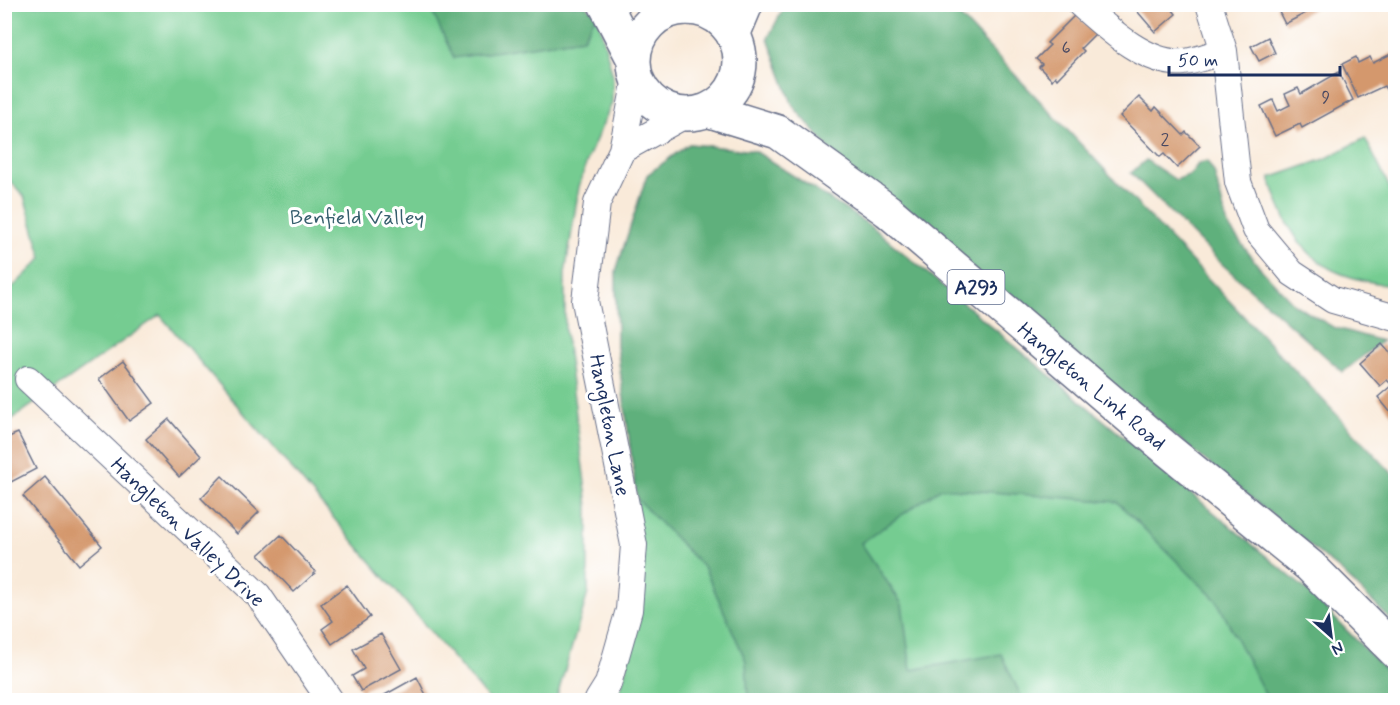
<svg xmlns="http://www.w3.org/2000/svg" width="1400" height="705" viewBox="0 0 1400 705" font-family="Mynerve,sans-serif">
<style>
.green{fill:#74cc91;stroke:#487e78;stroke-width:1.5}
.forest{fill:#5fb07b;stroke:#3d706c;stroke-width:1.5}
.building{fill:#d4986d}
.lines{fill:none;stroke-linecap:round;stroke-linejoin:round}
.street-casing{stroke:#697089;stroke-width:28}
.secondary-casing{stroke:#697089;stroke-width:36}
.highway-casing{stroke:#697089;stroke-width:36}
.street{stroke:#fff;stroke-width:26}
.secondary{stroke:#fff;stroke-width:33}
.highway{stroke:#fff;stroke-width:33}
.labels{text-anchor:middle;stroke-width:6;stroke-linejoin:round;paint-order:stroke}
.number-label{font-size:18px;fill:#494962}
.shield{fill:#fff;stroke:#5f6d8e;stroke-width:1.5}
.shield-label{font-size:20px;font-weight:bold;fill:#1b2f5e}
.park-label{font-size:21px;fill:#365e6d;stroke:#fff}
.street-label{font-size:21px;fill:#1b2f5e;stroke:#fff}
</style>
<rect width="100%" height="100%" fill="#fff"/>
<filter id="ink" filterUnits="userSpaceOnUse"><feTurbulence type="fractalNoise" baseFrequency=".0167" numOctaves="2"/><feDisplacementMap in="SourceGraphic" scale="12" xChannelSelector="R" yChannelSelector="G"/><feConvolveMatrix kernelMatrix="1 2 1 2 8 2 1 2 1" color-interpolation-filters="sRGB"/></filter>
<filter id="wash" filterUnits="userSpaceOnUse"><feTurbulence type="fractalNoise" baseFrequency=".008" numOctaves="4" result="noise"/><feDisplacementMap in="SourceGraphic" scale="24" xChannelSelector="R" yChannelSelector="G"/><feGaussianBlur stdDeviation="1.35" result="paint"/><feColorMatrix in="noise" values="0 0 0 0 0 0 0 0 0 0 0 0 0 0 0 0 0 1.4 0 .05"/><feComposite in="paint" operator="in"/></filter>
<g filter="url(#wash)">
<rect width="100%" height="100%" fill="#f9ead9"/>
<path class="green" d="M584 4 597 14 613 76 612 103 588 158 579 187 565 274V330L588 506V593L556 700H489L160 315 5 424V295L42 258 24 196 5 176V5Z
M1365 138 1395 198V287C1375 282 1348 279 1329 268 1296 249 1280 213 1270 178L1325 159Z
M689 144 755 151 871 226 1309 592 1396 680 1395 700H613L621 687 633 641 637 499 617 346 616 271 647 175Z"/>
<path class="forest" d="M429 5H584L597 14 583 38 454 58Z
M785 5H949L1395 476V624L1342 572 843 165 793 106 768 38Z
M689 144 755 151 871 226 1309 592 1395 680V700H1268L1217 601 1117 502 941 488 861 543 902 604 911 670 1001 654 1023 700H748L746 661 705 569 637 499 617 346 616 271 647 175Z
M1146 160 1176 180 1191 174 1198 164 1207 161 1214 172 1228 226 1260 268 1295 305 1333 327 1382 341 1343 372 1223 265 1131 173Z"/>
<g id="blocks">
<path class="building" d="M1131 4H1168L1176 14 1155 32Z
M1280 4H1323L1285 24 1276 6Z
M1076 14 1095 34 1081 48 1084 51 1057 79 1055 76 1052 80 1039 67 1042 64 1036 59 1050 45 1047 43Z
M1268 37 1275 53 1259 61 1251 46Z
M1395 52V87L1387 91 1384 86 1358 98 1342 64 1356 57 1358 63 1370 57 1373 63Z
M1339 72 1353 100 1302 128 1300 124 1275 136 1261 106 1273 100 1278 111 1290 105 1285 94 1298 88 1301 94Z
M1139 97 1153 111 1156 107 1183 135 1186 132 1200 146 1177 168 1164 154 1160 157 1120 116Z
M1382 344 1395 359V418L1378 397 1392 385 1387 380 1380 386 1360 363Z
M123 361 154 403 129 421 99 379Z
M169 419 201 456 179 477 146 439Z
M18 433 36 469 9 483 4 473V439Z
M222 476 259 512 237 534 201 498Z
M45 477 102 546 79 565 23 496Z
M281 535 316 572 294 592 259 555Z
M347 585 370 617 332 644 322 629 333 621 321 604Z
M381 634 401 669 361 691 352 676 364 669 353 649Z
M417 677 428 699 383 700 381 697Z"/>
</g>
</g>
<g filter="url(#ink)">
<use href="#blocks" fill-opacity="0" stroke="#697089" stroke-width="1.5"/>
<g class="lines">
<g class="street-casing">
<path id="street" d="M1080 4C1106 27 1147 66 1184 62 1197 61 1212 54 1224 51
M1209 4 1224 51 1238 182 1256 230 1292 273 1333 300 1396 318
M622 150 685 115
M28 379 258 595 330 700
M598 700 608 684 629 610 634 545 585 301 597 203 622 150 636 79"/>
</g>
<g class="secondary-casing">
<path id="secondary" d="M688 8 696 4
M733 35 746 4"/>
</g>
<g class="highway-casing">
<path id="highway" d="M605 4 633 58
M634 61a53 53 0 1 1 106 0a53 53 0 1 1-106 0Z
M707 110 778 132 888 211 1168 450 1310 566 1396 652"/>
</g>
<use href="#street" class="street"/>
<use href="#secondary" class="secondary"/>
<use href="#highway" class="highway"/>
</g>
</g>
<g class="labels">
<g class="number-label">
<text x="1066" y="53">6</text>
<text x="1326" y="103">9</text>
<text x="1165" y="145">2</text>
</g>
<rect class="shield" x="947.5" y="270" width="57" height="34" rx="4.5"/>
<g class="shield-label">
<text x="976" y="294">A293</text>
</g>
<g class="park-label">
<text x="357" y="224">Benfield Valley</text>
</g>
<g class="street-label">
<text transform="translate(1092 386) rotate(40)" y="7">Hangleton Link Road</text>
<text transform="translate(610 425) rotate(79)" y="7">Hangleton Lane</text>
<text transform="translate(188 532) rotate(44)" y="7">Hangleton Valley Drive</text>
</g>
</g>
<rect width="1400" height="705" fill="none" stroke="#fff" stroke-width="24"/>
<g transform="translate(1331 636) rotate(152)" stroke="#ffffff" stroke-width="4.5" paint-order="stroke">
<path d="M0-4.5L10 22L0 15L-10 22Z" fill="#1b2f5e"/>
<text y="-9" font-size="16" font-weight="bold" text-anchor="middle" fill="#1b2f5e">N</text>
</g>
<path d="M1169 66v9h171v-9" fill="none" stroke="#1b2f5e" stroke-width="3"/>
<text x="1178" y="66" font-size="18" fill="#1b2f5e" stroke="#ffffff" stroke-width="4.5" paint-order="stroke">50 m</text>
</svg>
